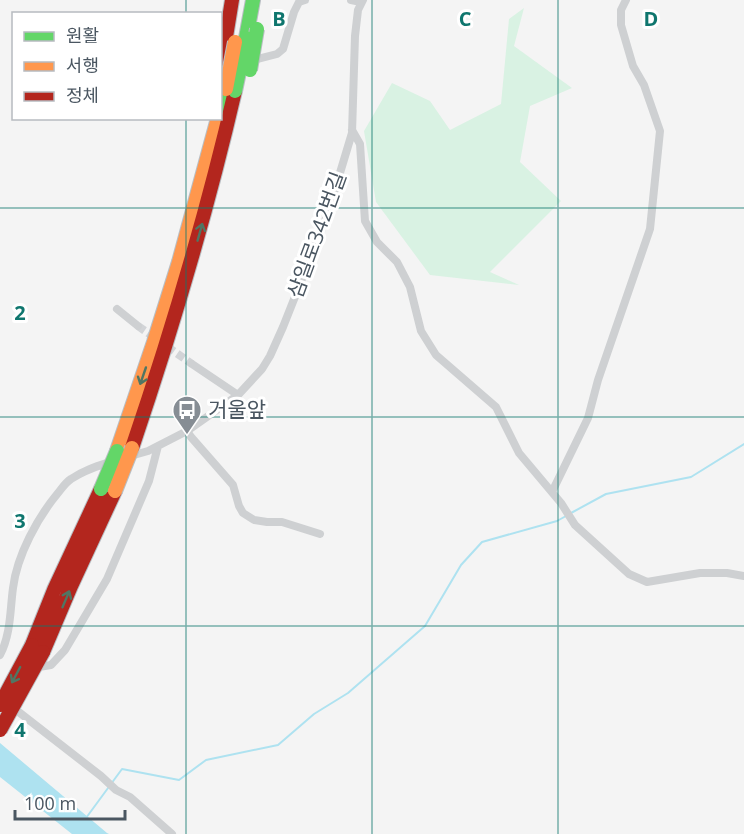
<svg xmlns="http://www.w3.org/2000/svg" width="744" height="834" viewBox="0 0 744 834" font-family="'Open Sans','Noto Sans KR',sans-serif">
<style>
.green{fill:#d9f2e3}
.water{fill:#aee2f0}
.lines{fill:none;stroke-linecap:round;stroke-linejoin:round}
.stream{stroke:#aee2f0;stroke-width:2}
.street-tunnel{stroke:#d2d4d7;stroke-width:8;stroke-dasharray:8 4;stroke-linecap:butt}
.fast-casing{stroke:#b9bec3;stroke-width:16}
.slow-casing{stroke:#b9bec3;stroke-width:16}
.jam-casing{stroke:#b9bec3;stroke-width:16}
.street{stroke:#ced0d2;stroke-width:8}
.fast{stroke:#63d668;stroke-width:14}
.slow{stroke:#ff974d;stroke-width:14}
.jam{stroke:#b3261e;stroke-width:14}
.fast-bridge-casing{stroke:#b9bec3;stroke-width:16;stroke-linecap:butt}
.slow-bridge-casing{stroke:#b9bec3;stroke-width:16;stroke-linecap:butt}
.jam-bridge-casing{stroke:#b9bec3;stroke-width:16;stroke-linecap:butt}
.fast-bridge{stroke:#63d668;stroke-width:14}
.slow-bridge{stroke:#ff974d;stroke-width:14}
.jam-bridge{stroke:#b3261e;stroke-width:14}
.oneway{stroke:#507663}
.grid{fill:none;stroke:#0f766e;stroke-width:1.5;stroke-opacity:0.55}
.labels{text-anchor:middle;stroke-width:6;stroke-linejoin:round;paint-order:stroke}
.street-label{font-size:21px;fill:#4a5661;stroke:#fff}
.poi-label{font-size:21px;fill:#4a5661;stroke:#fff;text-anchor:start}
.grid-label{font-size:20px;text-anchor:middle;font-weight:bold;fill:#0f766e;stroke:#fff;stroke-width:6;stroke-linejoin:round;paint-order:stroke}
</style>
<rect width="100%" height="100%" fill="#f4f4f4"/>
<path class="green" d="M524 8 514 46 572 88 530 106 520 162 561 201 490 272 519 285 430 275 376 202 364 131 392 83 430 101 450 130 501 104 509 19Z"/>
<path class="water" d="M0 743 107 833 109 834H72L0 777Z"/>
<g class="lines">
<path class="stream" d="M571 513 606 494 691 477 744 444
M86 818 122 769 179 780 206 760 278 745 314 714 348 693 425 626 461 565 482 542 557 521 566 516"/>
<path class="street-tunnel" d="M138 326 192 364"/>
<g class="fast-casing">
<path id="fast" d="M246 38 253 0
M220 109 226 89"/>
</g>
<g class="slow-casing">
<path id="slow" d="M117 451 154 342 179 262 218 118"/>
</g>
<g class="jam-casing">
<path id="jam" d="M220 59 225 43 232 0
M132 448C172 330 207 212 235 91
M32 645 54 590 101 489
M43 652 71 586 115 491"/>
</g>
<path class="street" d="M351 0 361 2
M250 61 277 54 283 49 294 12 299 2 305 0
M352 130 360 144 365 221 377 242 397 262 410 287 421 331 436 355 496 407 519 453 561 503 575 525 629 574 647 582 700 573H727L744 576
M117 309 138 326
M192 364 238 395
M187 431 191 437 233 485 239 506 243 513 254 520 267 522H282L320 534
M127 457 148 451 187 431 238 395 262 369 270 356 283 327 327 216 352 133 355 36 358 10 363 0
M552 492 588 418 598 380 650 229 660 131 644 85 633 66 621 25V10L626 0
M0 655C11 634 10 610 13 588 17 555 38 517 58 493 62 488 66 482 71 479 84 470 98 466 113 461
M39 667 51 665 65 650 107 579 149 481 158 446
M11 706 101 776 116 790 130 797 172 834"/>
<use href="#fast" class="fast"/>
<use href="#slow" class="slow"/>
<use href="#jam" class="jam"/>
<g class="fast-bridge-casing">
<path id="fast-bridge" d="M250 70 257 29
M235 91 246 38
M101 489 117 451"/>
</g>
<g class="slow-bridge-casing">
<path id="slow-bridge" d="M226 89 235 42
M115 491 132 448"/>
</g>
<g class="jam-bridge-casing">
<path id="jam-bridge" d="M0 705 32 645
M0 730 43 652"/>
</g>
<use href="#fast-bridge" class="fast-bridge"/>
<use href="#slow-bridge" class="slow-bridge"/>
<use href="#jam-bridge" class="jam-bridge"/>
</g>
<defs><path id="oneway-shaft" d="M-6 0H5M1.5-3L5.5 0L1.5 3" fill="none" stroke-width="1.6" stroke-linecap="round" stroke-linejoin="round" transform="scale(1.5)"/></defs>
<g class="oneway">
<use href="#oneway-shaft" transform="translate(200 232) rotate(-74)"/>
<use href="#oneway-shaft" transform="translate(143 376) rotate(109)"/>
<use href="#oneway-shaft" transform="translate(66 599) rotate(-67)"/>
<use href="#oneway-shaft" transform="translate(16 675) rotate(118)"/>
</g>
<path class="grid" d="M186 0V14M372 0V834M558 0V834M186 118V834M0 208H744M0 417H744M0 626H744"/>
<defs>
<g id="bus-pin" transform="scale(1.5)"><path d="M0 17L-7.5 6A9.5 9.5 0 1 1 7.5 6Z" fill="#868d94" stroke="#fff"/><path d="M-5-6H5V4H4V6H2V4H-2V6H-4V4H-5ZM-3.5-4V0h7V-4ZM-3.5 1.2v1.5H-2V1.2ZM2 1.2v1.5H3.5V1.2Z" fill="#fff"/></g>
</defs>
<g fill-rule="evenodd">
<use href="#bus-pin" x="187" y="410"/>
</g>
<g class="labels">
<g class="street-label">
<text transform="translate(317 235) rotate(-70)" y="7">삼일로342번길</text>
</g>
<g class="poi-label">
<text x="208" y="417">거울앞</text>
</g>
</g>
<g class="grid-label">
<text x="279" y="26">B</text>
<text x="465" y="26">C</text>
<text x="651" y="26">D</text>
<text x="20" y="320">2</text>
<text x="20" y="528">3</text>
<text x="20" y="737">4</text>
</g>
<rect x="12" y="12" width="210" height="108" fill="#ffffff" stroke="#b7bbc0" stroke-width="1.5"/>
<rect x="24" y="32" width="30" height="9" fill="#63d668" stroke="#b7bbc0" stroke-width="1.5"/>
<text x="66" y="42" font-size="18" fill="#4a5661">원활</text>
<rect x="24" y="62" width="30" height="9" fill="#ff974d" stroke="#b7bbc0" stroke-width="1.5"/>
<text x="66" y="72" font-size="18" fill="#4a5661">서행</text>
<rect x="24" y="92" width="30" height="9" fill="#b3261e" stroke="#b7bbc0" stroke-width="1.5"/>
<text x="66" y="102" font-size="18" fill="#4a5661">정체</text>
<path d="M15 810v9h110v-9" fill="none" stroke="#4a5661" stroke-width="3"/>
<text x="24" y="810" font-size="18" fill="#4a5661" stroke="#ffffff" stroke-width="4.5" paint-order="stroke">100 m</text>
</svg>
